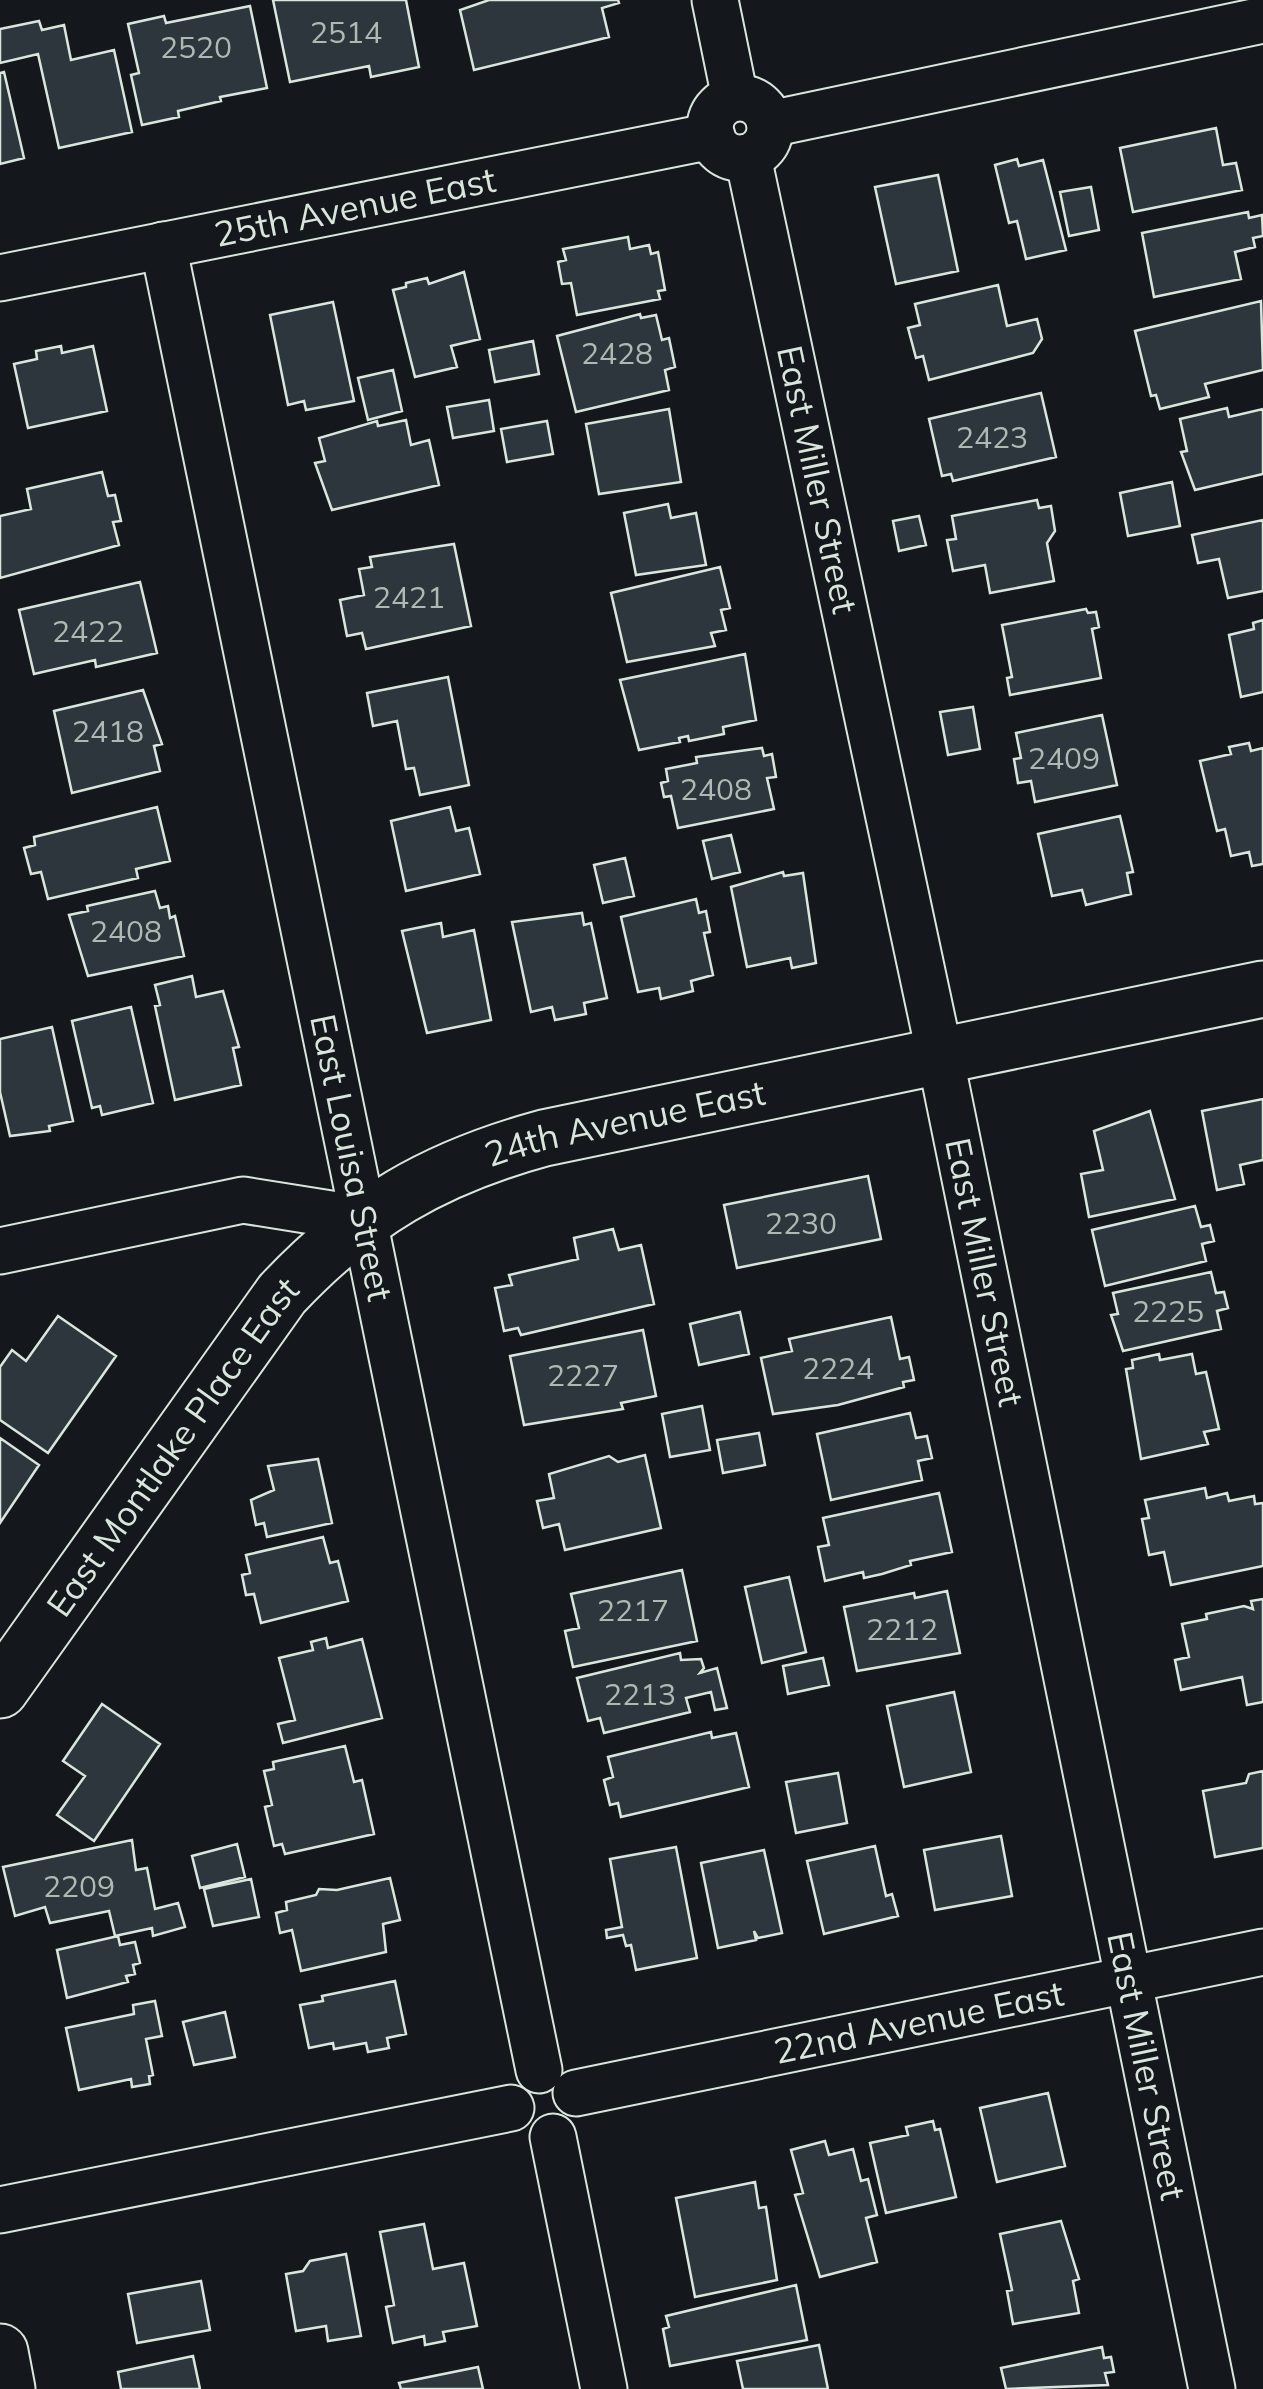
<svg xmlns="http://www.w3.org/2000/svg" width="1263" height="2389" viewBox="0 0 1263 2389" font-family="Mulish,sans-serif">
<style>
.building{fill:#2c363c;stroke:#d8e6dc;stroke-width:2.5}
.lines{fill:none;stroke-linecap:round;stroke-linejoin:round}
.minor-casing{stroke:#d8e6dc;stroke-width:49}
.tertiary-casing{stroke:#d8e6dc;stroke-width:59}
.primary-casing{stroke:#d8e6dc;stroke-width:59}
.minor{stroke:#14181c;stroke-width:45}
.tertiary{stroke:#14181c;stroke-width:55}
.primary{stroke:#14181c;stroke-width:55}
.labels{text-anchor:middle;stroke-width:8;stroke-linejoin:round;paint-order:stroke}
.number-label{font-size:30px;fill:#adbab4}
.street-label{font-size:35px;fill:#d8e6dc;stroke:#14181c}
</style>
<rect width="100%" height="100%" fill="#14181c"/>
<path class="building" d="M273 0H406L419 67 371 77 369 66 290 82Z
M489 0H618L619 3 602 8 609 37 474 70 460 10Z
M250 6 267 88 220 97 221 101 178 111 179 117 142 125 131 75 139 73 128 24 164 16 166 23Z
M39 21 42 30 64 25 71 60 114 50 132 132 59 148 38 54 0 63V29Z
M4 72 24 158 0 164V73Z
M1216 128 1223 165 1236 163 1242 190 1133 212 1120 148Z
M1017 159 1019 166 1043 160 1066 250 1026 259 1017 221 1009 223 995 165Z
M938 175 958 271 896 284 875 187Z
M1091 187 1099 230 1069 236 1060 192Z
M1248 212 1249 218 1262 215 1263 236 1253 238 1255 247 1235 252 1241 279 1154 297 1142 233Z
M628 237 630 249 649 245 651 254 658 252 665 290 658 291 660 299 577 315 571 283 562 284 558 262 566 260 563 249Z
M464 272 480 339 451 346 457 367 415 377 393 290 406 287V283L427 278 429 284Z
M998 285 1007 326 1037 319 1042 339 1033 353 929 380 923 356 916 358 908 328 920 325 915 304Z
M1261 301 1263 370 1205 384 1209 397 1160 409 1156 395 1151 396 1135 331Z
M333 302 354 401 306 410 304 401 288 405 270 315Z
M640 314 641 318 656 315 662 340 669 338 675 367 665 370 669 390 576 412 557 336Z
M533 341 539 374 495 382 489 350Z
M61 346 62 353 93 346 107 411 28 428 14 364 37 359 36 351Z
M393 370 402 411 368 420 358 378Z
M1041 393 1056 457 953 481 951 474 942 476 929 419Z
M489 400 494 431 453 438 447 407Z
M1227 408 1229 417 1263 409V474L1195 490 1181 452 1187 451 1180 419Z
M669 409 681 482 599 494 586 424Z
M406 420 411 445 429 440 439 485 332 510 315 463 325 461 319 438 377 421 378 426Z
M547 421 553 454 507 462 501 429Z
M102 472 108 496 115 495 121 521 113 522 119 545 0 578V516L31 509 27 489Z
M1172 482 1180 526 1128 536 1120 493Z
M1037 500 1039 508 1051 506 1055 531 1047 543 1054 581 990 593 985 565 953 571 947 540 956 539 952 516Z
M668 504 671 518 696 513 706 565 636 575 624 513Z
M919 516 926 545 899 551 893 521Z
M1263 520V591L1228 598 1219 559 1198 563 1192 535Z
M454 544 471 626 366 649 362 633 347 636 340 600 364 595 359 569 372 567 370 557Z
M720 567 730 608 721 610 726 630 711 633 715 646 627 662 611 593Z
M140 582 157 653 96 667 95 660 34 674 19 610Z
M1086 609 1088 613 1096 612 1099 627 1092 629 1101 678 1010 695 1007 678 1012 677 1002 625Z
M1263 620V692L1241 697 1229 635 1254 629 1253 623Z
M745 654 756 720 723 727 724 734 689 741 688 736 679 738 680 742 639 750 620 680Z
M448 677 469 785 420 795 414 768 406 769 397 721 373 726 367 693Z
M143 690 162 744 154 746 160 771 72 793 54 711Z
M973 707 980 749 948 755 940 712Z
M1102 715 1117 785 1035 802 1031 781 1018 783 1014 759 1021 758 1016 733Z
M1249 743 1251 751 1263 748V864L1252 866 1249 852 1231 856 1225 829 1217 831 1200 761 1231 754 1229 747Z
M762 748 764 756 772 754 776 777 767 778 774 809 678 828 671 796 664 797 661 783 668 781 666 769 697 763 696 757Z
M157 807 170 861 136 869 138 878 48 899 41 872 31 874 24 848 35 845 34 837Z
M450 807 456 831 469 828 480 874 406 891 391 821Z
M1120 816 1133 872 1127 873 1131 894 1086 905 1082 890 1052 896 1038 834Z
M731 835 740 872 712 879 703 841Z
M625 858 634 896 603 903 594 865Z
M783 872 784 876 803 873 816 963 792 968 790 958 747 967 731 887Z
M155 891 160 908 168 906 170 918 175 916 184 956 88 976 69 915 88 911 87 906Z
M696 899 699 913 706 911 710 932 704 933 713 975 691 981 693 991 661 999 659 988 638 992 621 917Z
M582 913 584 925 591 923 607 998 584 1003 586 1014 555 1020 552 1007 531 1012 512 922Z
M441 923 443 937 474 930 491 1020 427 1033 402 931Z
M192 976 196 997 223 991 239 1047 233 1048 241 1085 175 1100 155 1006 160 1005 155 985Z
M131 1007 153 1103 102 1115 100 1106 92 1108 72 1021Z
M52 1027 73 1121 49 1126 50 1131 10 1136 0 1092V1039Z
M1263 1099V1160L1240 1165 1244 1184 1217 1190 1202 1111Z
M1150 1111 1175 1199 1089 1217 1081 1174 1103 1170 1094 1131Z
M868 1176 881 1239 737 1268 724 1205Z
M1195 1206 1201 1227 1210 1225 1214 1241 1202 1244 1206 1261 1105 1286 1092 1230Z
M613 1229 619 1250 641 1245 654 1304 521 1335 518 1328 504 1331 495 1288 512 1285 509 1275 578 1259 574 1238Z
M1211 1272 1216 1293 1224 1292 1228 1308 1217 1311 1221 1329 1123 1351 1111 1315 1118 1314 1113 1293Z
M740 1312 749 1354 699 1365 690 1324Z
M58 1316 116 1356 48 1453 0 1420V1367L12 1350 26 1361Z
M891 1317 900 1359 909 1357 914 1380 903 1382 904 1387 838 1405 773 1414 761 1358 792 1351 789 1339Z
M643 1330 656 1396 621 1403 623 1409 524 1425 510 1356Z
M1159 1354 1160 1360 1192 1354 1196 1374 1206 1372 1219 1429 1204 1432 1208 1444 1141 1459 1126 1369 1133 1368 1132 1360Z
M702 1406 710 1450 670 1457 662 1414Z
M910 1413 916 1438 927 1436 932 1458 918 1461 922 1480 831 1500 817 1434Z
M759 1433 765 1465 723 1473 717 1440Z
M0 1438 39 1465 0 1523Z
M645 1455 661 1528 565 1550 559 1524 543 1528 537 1501 554 1498 549 1474 609 1456 618 1462Z
M318 1459 332 1523 267 1537 264 1523 256 1525 251 1500 274 1490 268 1466Z
M1205 1488 1207 1498 1227 1493 1229 1501 1254 1496 1255 1504 1263 1503V1566L1171 1585 1164 1552 1149 1555 1142 1519 1149 1518 1145 1500Z
M939 1493 952 1552 910 1561 911 1565 882 1574 864 1578 863 1572 825 1581 818 1547 829 1545 823 1518Z
M323 1537 330 1563 338 1561 348 1601 261 1623 254 1594 246 1595 242 1575 250 1573 246 1555Z
M682 1570 697 1641 573 1667 565 1631 579 1628 571 1594Z
M789 1577 806 1652 762 1663 745 1587Z
M947 1591 960 1653 857 1671 844 1607 914 1593 915 1598Z
M1263 1599V1702L1247 1705 1242 1677 1181 1690 1175 1660 1189 1657 1182 1624 1207 1619 1206 1614 1244 1606 1253 1609 1251 1601Z
M326 1638 328 1648 362 1639 382 1718 283 1743 278 1724 295 1720 279 1658 313 1650 311 1642Z
M680 1653 681 1660 701 1659 704 1668 700 1673 717 1668 727 1708 715 1710 711 1692 686 1698 690 1712 604 1733 600 1718 588 1721 577 1678Z
M823 1658 829 1685 788 1694 783 1666Z
M954 1692 971 1772 904 1787 887 1706Z
M102 1704 160 1744 94 1841 57 1815 85 1776 63 1761Z
M711 1732 712 1738 736 1733 749 1787 621 1817 618 1803 610 1805 604 1780 613 1777 608 1757Z
M345 1746 354 1782 362 1780 374 1834 285 1854 282 1844 274 1846 265 1807 272 1805 264 1771 274 1769 273 1762Z
M1263 1771V1848L1215 1857 1203 1791 1246 1783 1249 1774Z
M838 1773 847 1823 796 1833 786 1782Z
M1001 1836 1012 1896 935 1910 924 1850Z
M132 1840 136 1870 147 1868 155 1909 178 1903 185 1927 153 1936 152 1928 115 1936 109 1911 50 1923 45 1907 15 1916 3 1867Z
M237 1844 245 1877 200 1888 192 1856Z
M875 1846 886 1896 892 1894 898 1916 824 1934 807 1861Z
M676 1847 697 1958 636 1970 631 1945 626 1946 623 1935 607 1938 606 1930 622 1927 610 1859Z
M764 1850 782 1933 758 1938 754 1931 756 1940 718 1948 701 1863Z
M390 1878 400 1920 383 1924 386 1952 301 1971 292 1930 280 1933 276 1913 287 1910 286 1902 316 1895 319 1889 337 1890Z
M251 1879 259 1917 213 1926 204 1889Z
M118 1936 120 1945 135 1942 140 1963 133 1965 135 1974 126 1976 128 1982 67 1998 57 1950Z
M395 1981 406 2034 387 2038 389 2048 368 2052 366 2043 334 2049 333 2043 309 2048 300 2005 323 2001 322 1996Z
M155 2001 162 2036 146 2039 153 2075 149 2076 150 2084 132 2087 131 2079 79 2090 66 2028 134 2014 133 2005Z
M225 2012 235 2057 194 2065 183 2022Z
M1048 2093 1065 2166 997 2182 980 2108Z
M933 2121 935 2130 940 2129 956 2197 886 2213 870 2143 908 2135 906 2127Z
M825 2141 829 2155 853 2149 861 2181 868 2179 877 2215 866 2218 877 2262 820 2277 795 2195 803 2193 791 2150Z
M755 2182 759 2208 766 2207 777 2280 695 2297 676 2198Z
M1061 2221 1079 2279 1073 2281 1079 2313 1013 2324 1007 2291 1012 2290 1000 2234Z
M424 2224 433 2269 464 2263 477 2326 443 2332 445 2341 425 2345 424 2336 393 2343 386 2307 394 2305 380 2232Z
M346 2254 361 2336 328 2341 326 2326 296 2331 286 2274 303 2271 310 2261Z
M201 2281 210 2330 137 2343 128 2294Z
M796 2285 807 2340 670 2366 663 2329 669 2327 666 2316Z
M819 2345 828 2389H743L737 2361Z
M1102 2347 1104 2358 1111 2357 1114 2372 1105 2373 1108 2385 1006 2389 1001 2368Z
M193 2356 200 2389H121L118 2372Z
M478 2367 483 2389H401L399 2383Z"/>
<g class="lines">
<g class="minor-casing">
<g id="minor">
<path d="M715 0 735 98"/>
<circle cx="740" cy="128" r="30"/>
<path d="M770 124 1263 20"/>
<path id="s1" d="M748 157 940 1056 1212 2389"/>
<path id="s2" d="M163 245 539 2070"/>
<path id="s3" d="M0 278 712 136"/>
<path d="M0 1251 243 1200 362 1219"/>
<path id="s4" d="M576 2093 1263 1952"/>
<path d="M553 2137 604 2389"/>
<path d="M0 2210 511 2108"/>
</g>
</g>
<g class="tertiary-casing">
<path id="tertiary" d="M0 2352 7 2389"/>
</g>
<g class="primary-casing">
<g id="primary">
<path id="s5" d="M0 1690 282 1294C360 1211 434 1168 544 1138L1263 989"/>
</g>
</g>
<use href="#minor" class="minor"/>
<use href="#tertiary" class="tertiary"/>
<use href="#primary" class="primary"/>
</g>
<g class="labels">
<g class="number-label">
<text x="346" y="43">2514</text>
<text x="196" y="58">2520</text>
<text x="617" y="364">2428</text>
<text x="992" y="448">2423</text>
<text x="409" y="608">2421</text>
<text x="88" y="642">2422</text>
<text x="108" y="742">2418</text>
<text x="1064" y="769">2409</text>
<text x="716" y="800">2408</text>
<text x="126" y="942">2408</text>
<text x="801" y="1234">2230</text>
<text x="1168" y="1322">2225</text>
<text x="838" y="1379">2224</text>
<text x="583" y="1386">2227</text>
<text x="633" y="1621">2217</text>
<text x="902" y="1640">2212</text>
<text x="640" y="1705">2213</text>
<text x="79" y="1897">2209</text>
</g>
<g class="street-label">
<text dy="12" stroke="none"><textPath href="#s3" startOffset="362">25th Avenue East</textPath></text>
<text dy="12" stroke="none"><textPath href="#s1" startOffset="330">East Miller Street</textPath></text>
<text dy="12" stroke="none"><textPath href="#s5" startOffset="878">24th Avenue East</textPath></text>
<text dy="12" stroke="none"><textPath href="#s2" startOffset="932">East Louisa Street</textPath></text>
<text dy="12" stroke="none"><textPath href="#s1" startOffset="1140">East Miller Street</textPath></text>
<text dy="12" stroke="none"><textPath href="#s5" startOffset="298">East Montlake Place East</textPath></text>
<text dy="12" stroke="none"><textPath href="#s4" startOffset="350">22nd Avenue East</textPath></text>
<text dy="12" stroke="none"><textPath href="#s1" startOffset="1950">East Miller Street</textPath></text>
</g>
</g>
</svg>
